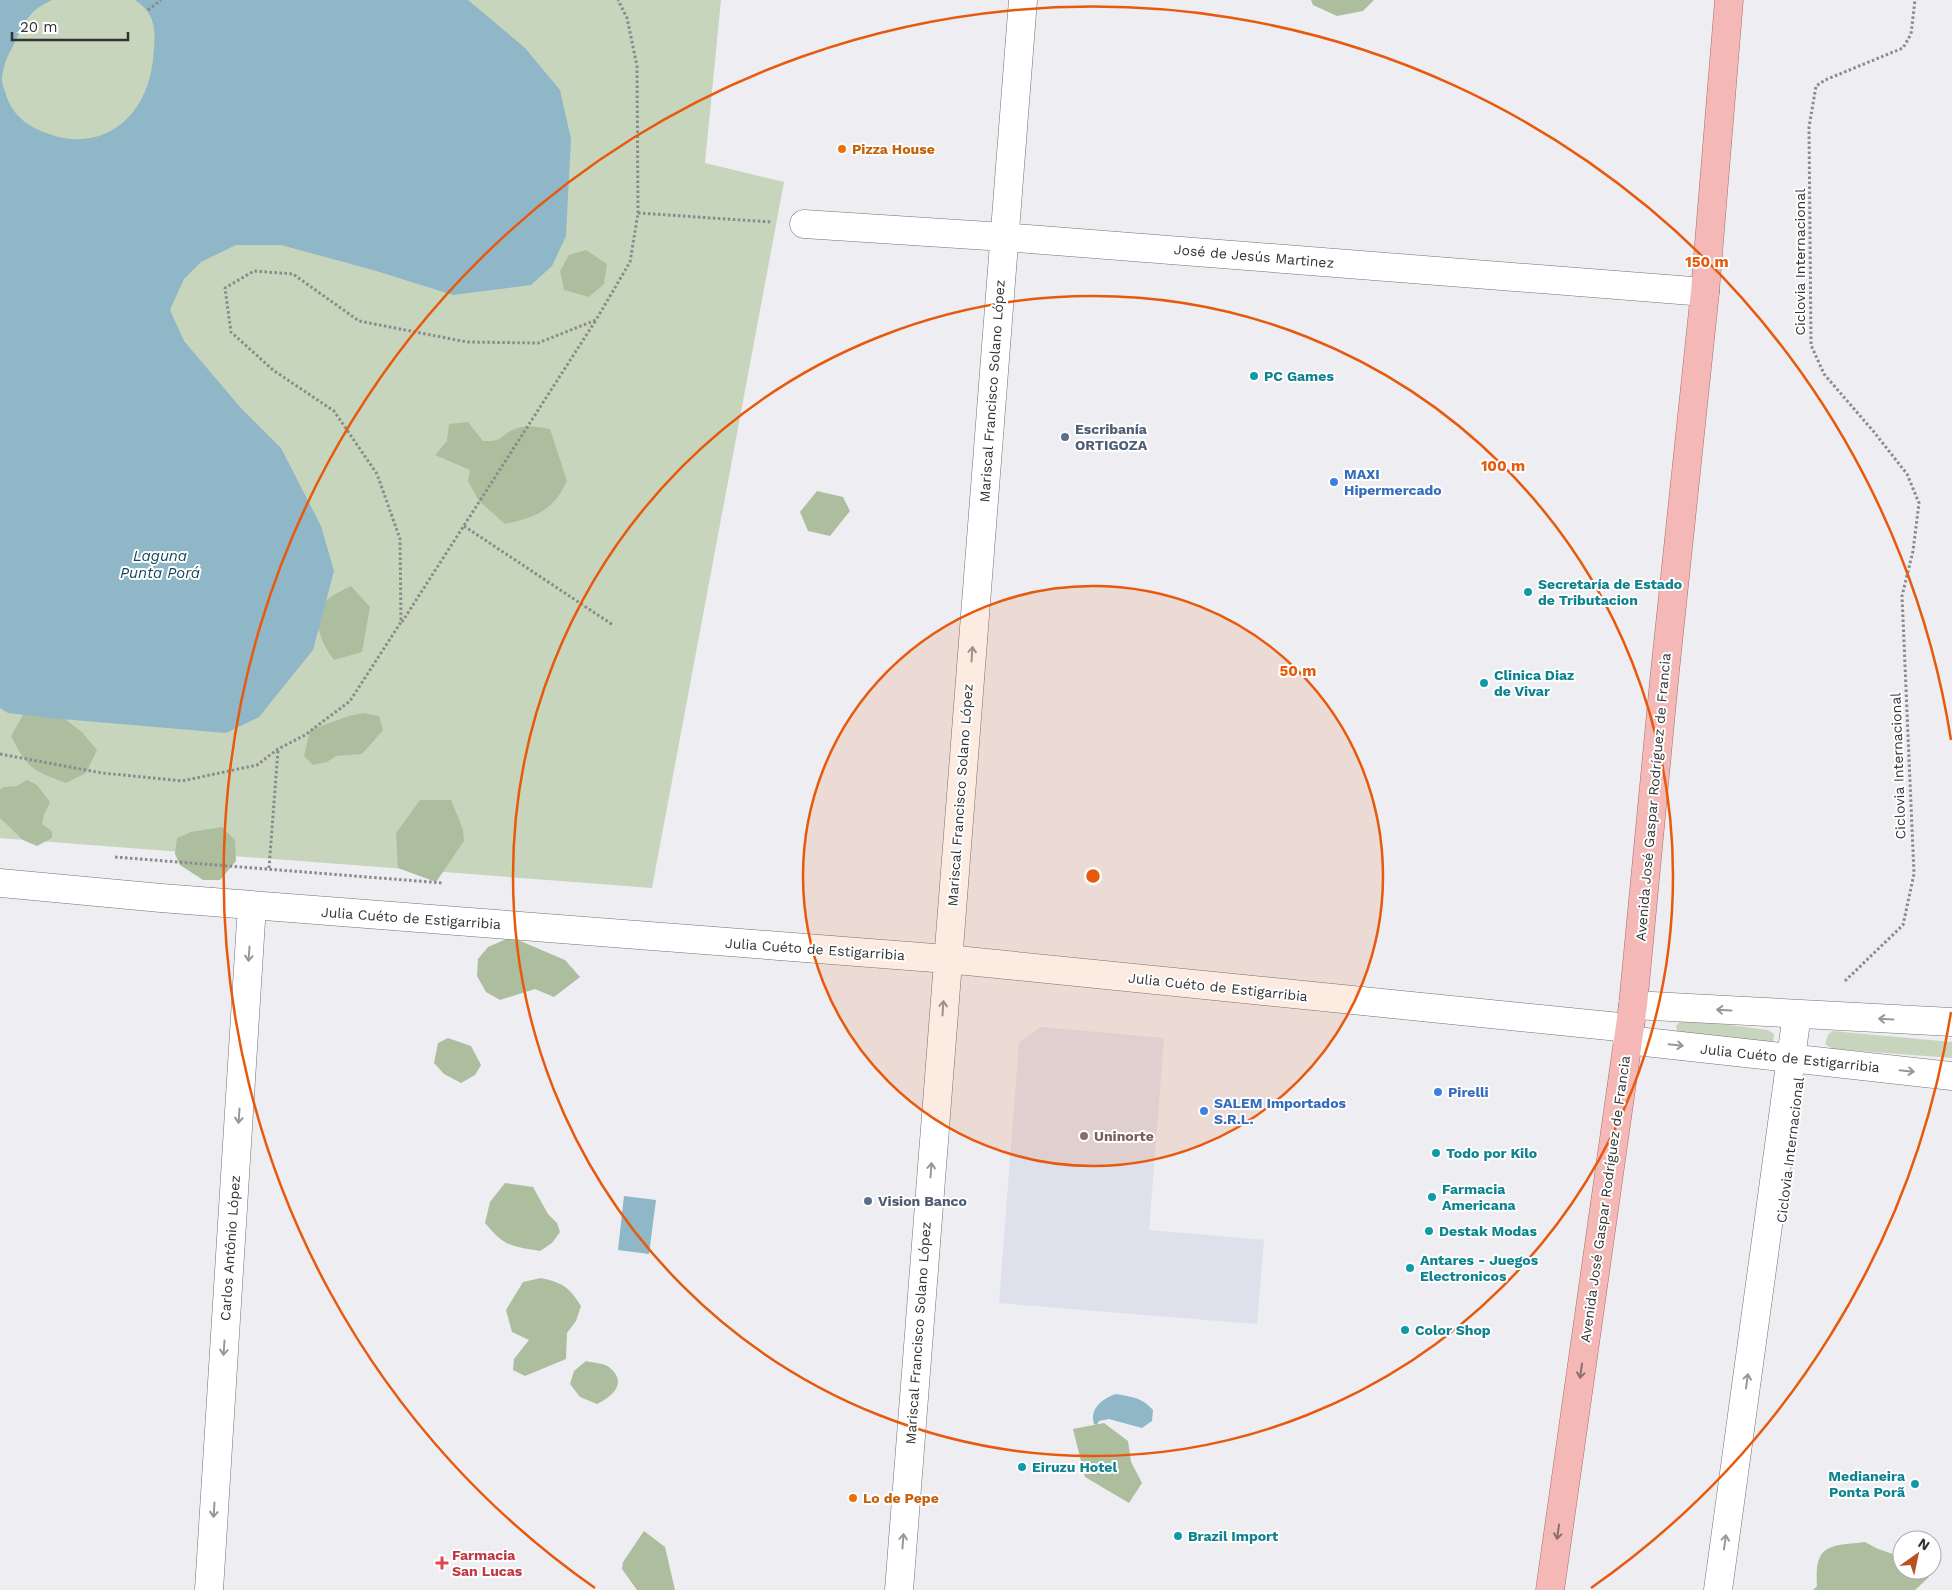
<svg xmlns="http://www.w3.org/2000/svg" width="1952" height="1590" viewBox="0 0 1952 1590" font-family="'Work Sans',sans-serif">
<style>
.built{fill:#dee0eb}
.green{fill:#c8d5bd}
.forest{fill:#adbe9e}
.water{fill:#90b7c7}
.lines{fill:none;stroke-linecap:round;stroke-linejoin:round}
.minor-casing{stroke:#717276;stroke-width:29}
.major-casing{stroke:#ab6b68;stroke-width:29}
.path{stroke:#8a8a8d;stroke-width:3;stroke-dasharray:2.5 2.5;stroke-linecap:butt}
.minor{stroke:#fff;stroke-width:28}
.major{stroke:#f4b9b6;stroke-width:28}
.oneway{stroke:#989899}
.oneway2{stroke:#896f6e}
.ring{fill:none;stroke:#e8590c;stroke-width:2.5}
.food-dot{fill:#e8710a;stroke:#fff;stroke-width:2}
.culture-dot{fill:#0f9aa8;stroke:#fff;stroke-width:2}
.service-dot{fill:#5c6f8a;stroke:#fff;stroke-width:2}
.shop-dot{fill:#3f7fe0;stroke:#fff;stroke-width:2}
.education-dot{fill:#8d6e63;stroke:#fff;stroke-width:2}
.health-dot{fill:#e0444e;stroke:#fff;stroke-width:2}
.labels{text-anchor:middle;stroke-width:4;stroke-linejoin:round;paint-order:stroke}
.food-label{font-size:14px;font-weight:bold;fill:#c56008;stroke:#fff;text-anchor:start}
.street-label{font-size:14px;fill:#313233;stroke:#fff}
.culture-label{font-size:14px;font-weight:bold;fill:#0d838f;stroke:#fff;text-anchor:start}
.service-label{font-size:14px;font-weight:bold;fill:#4e5e75;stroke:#fff;text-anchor:start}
.shop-label{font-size:14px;font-weight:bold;fill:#366cbe;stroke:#fff;text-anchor:start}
.education-label{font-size:14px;font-weight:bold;fill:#785e54;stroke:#fff;text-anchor:start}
.health-label{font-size:14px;font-weight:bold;fill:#be3a42;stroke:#fff;text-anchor:start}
.water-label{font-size:15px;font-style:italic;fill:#114658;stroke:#fff}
.centre{fill:#e8590c;stroke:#fff;stroke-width:2.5}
.ring-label{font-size:15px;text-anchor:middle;font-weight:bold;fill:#e8590c;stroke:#fff;stroke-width:4;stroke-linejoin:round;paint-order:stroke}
</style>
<rect width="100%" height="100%" fill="#ededf2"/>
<path class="built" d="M1041 1027 1164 1038 1149 1230 1264 1240 1257 1324 999 1303 1019 1042Z"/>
<path class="green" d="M0 0H721L705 163 784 182 652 888 0 838Z
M1682 1019 1768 1030 1774 1034 1773 1043 1678 1035 1676 1026Z
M1832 1031 1952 1042V1058L1833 1049 1825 1044 1828 1035Z"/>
<path class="forest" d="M1311 0H1374L1363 11 1337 16 1313 5Z
M586 250 607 264 604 284 589 297 564 290 560 271 569 255Z
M468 422 483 441C504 442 499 435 515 429 526 424 538 427 550 429L567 481C553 511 536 517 505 524L479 501 468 481 470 470 435 455 447 441 449 424Z
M817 491 843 497 850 511 830 536 808 531 800 512Z
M351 586 370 607 362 652 334 660C322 644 308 616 327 600 334 594 343 590 351 586Z
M49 707 82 732 97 750 86 773 66 783C32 770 28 769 11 736L27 708Z
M363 713 379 716 383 730 362 754 336 756 327 762 313 765 304 756 310 730 349 716Z
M27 780 37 785 50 802 44 815 42 824 52 831V838L37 846 23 840 0 818V790L3 787 17 786Z
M420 800H451L463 829 464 841 436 882 398 868 396 833Z
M222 827 235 840 236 861 220 880H203L180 865 175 854 177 838 191 832Z
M511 937 565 960 580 977 554 997 535 989 500 1000 486 992 477 976 478 959 488 947Z
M448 1038 471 1046 481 1065 475 1075 461 1083 444 1074 434 1063 438 1043Z
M505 1183 533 1187 548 1214 557 1223 560 1232 552 1243 540 1251C511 1246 505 1247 485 1223L490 1202Z
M541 1278C563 1283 569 1287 581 1306L576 1321 567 1333 566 1359 525 1376 513 1370 514 1359 529 1340 512 1332 506 1310 523 1282Z
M586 1361C593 1363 605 1363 610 1368 628 1383 612 1397 597 1404L580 1397 570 1384 574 1371Z
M1104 1423 1128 1441 1131 1462 1142 1483 1129 1503 1085 1477 1073 1429Z
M644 1531 665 1547 675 1590H637L622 1569 623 1562Z
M1865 1542 1878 1549 1902 1557V1570H1927L1929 1577 1915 1590H1813L1817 1586C1814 1543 1830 1546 1865 1542Z"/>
<path class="water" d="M0 0H52C46 3 38 7 33 12 24 21 18 36 12 48 7 56 2 70 2 80 2 85 6 93 7 98 13 114 26 125 41 131 99 156 146 121 153 60 155 35 159 16 135 0H468L525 48 560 90 571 139 566 236 552 266 531 285 453 295 373 270 281 245H236L201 262 184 279 170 310 184 341 240 407 281 448 321 526 334 571 313 650 259 717 226 733 50 718 8 713 0 708Z
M624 1196 656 1200 649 1254 618 1250Z
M1116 1394C1131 1397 1142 1397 1153 1410L1152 1421 1142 1428 1109 1419 1099 1421 1097 1425 1094 1424C1089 1409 1103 1398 1116 1394Z"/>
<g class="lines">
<g class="minor-casing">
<path id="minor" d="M804 224 1004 237 1705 292
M0 883 161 898 947 959 1629 1028
M1633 1005 1952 1022
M1627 1040 1952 1076
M209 1590 252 905
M899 1590 1023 0
M1718 1590 1797 1014"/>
</g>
<g class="major-casing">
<path id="major" d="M1550 1590 1633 1005 1664 681 1705 292 1729 0"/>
</g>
<path class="path" d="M148 10 161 0
M638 213 771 222
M464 526 613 625
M402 622 596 320
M0 754 102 773 182 781 257 765 278 749 305 735 350 701 401 622 400 539 377 474 334 411 273 370 231 332 225 288 254 271 293 274 359 321 467 342 538 343 596 320 630 262 638 213 637 66 627 18 618 0
M115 857 443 883
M269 868 278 750
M1845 981 1903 925 1914 874 1902 596 1913 551 1919 503 1907 474 1874 432 1824 374 1811 345 1809 127 1816 86 1825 80 1903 48 1911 34 1915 0"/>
<use href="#minor" class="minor"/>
<use href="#major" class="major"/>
</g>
<defs><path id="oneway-shaft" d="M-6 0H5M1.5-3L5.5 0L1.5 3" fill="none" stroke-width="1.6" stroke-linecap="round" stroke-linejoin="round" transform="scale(1.25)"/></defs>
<g class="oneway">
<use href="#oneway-shaft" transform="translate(972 654) rotate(-86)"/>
<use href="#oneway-shaft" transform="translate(249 954) rotate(94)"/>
<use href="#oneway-shaft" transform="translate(943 1008) rotate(-86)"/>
<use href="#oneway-shaft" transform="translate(1724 1010) rotate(-177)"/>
<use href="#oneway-shaft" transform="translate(1886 1019) rotate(-177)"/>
<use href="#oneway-shaft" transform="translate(1676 1045) rotate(6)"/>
<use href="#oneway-shaft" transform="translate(1907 1071) rotate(6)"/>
<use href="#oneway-shaft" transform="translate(239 1116) rotate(94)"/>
<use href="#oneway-shaft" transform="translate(931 1170) rotate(-86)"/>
<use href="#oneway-shaft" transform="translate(224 1348) rotate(94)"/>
<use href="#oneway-shaft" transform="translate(1747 1381) rotate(-82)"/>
<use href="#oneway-shaft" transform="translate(214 1510) rotate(94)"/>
<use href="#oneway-shaft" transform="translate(903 1541) rotate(-86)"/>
<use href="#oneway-shaft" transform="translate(1725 1542) rotate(-82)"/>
</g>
<g class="oneway2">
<use href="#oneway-shaft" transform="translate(1581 1371) rotate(98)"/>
<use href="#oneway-shaft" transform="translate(1558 1532) rotate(98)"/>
</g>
<circle cx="1093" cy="876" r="290" fill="#e8590c" fill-opacity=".12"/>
<g class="ring">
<circle cx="1093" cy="876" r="290"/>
<circle cx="1093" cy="876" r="580"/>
<path d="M1951 1012A869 869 0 0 1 1591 1588M595 1588A869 869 0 1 1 1951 740"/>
</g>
<g class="food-dot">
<circle cx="842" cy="149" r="5"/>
<circle cx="853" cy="1498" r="5"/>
</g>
<g class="culture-dot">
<circle cx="1254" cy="376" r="5"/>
<circle cx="1528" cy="592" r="5"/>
<circle cx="1484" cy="683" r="5"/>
<circle cx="1436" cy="1153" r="5"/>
<circle cx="1432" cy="1197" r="5"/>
<circle cx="1429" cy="1231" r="5"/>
<circle cx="1410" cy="1268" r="5"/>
<circle cx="1405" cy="1330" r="5"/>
<circle cx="1022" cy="1467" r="5"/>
<circle cx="1915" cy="1484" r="5"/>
<circle cx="1178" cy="1536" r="5"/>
</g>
<g class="service-dot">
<circle cx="1065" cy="437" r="5"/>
<circle cx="868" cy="1201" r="5"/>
</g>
<g class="shop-dot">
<circle cx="1334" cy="482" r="5"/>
<circle cx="1438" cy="1092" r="5"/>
<circle cx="1204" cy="1111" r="5"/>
</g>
<circle class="education-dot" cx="1084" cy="1136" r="5"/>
<path class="health-dot" d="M439.5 1555.5h5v5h5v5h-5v5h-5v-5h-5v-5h5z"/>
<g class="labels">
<g class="food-label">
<text x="852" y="154">Pizza House</text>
<text x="863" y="1503">Lo de Pepe</text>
</g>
<g class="street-label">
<text transform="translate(1254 256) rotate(5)" y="5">José de Jesús Martinez</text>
<text transform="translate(1800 262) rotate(-90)" y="5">Ciclovia Internacional</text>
<text transform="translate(992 391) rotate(-86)" y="5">Mariscal Francisco Solano López</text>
<text transform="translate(1898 766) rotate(-92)" y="5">Ciclovia Internacional</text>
<text transform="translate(960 795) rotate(-86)" y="5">Mariscal Francisco Solano López</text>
<text transform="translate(1653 797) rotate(-85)" y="5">Avenida José Gaspar Rodríguez de Francia</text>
<text transform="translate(411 918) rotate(4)" y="5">Julia Cuéto de Estigarribia</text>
<text transform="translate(815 949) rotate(4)" y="5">Julia Cuéto de Estigarribia</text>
<text transform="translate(1218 987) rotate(6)" y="5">Julia Cuéto de Estigarribia</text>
<text transform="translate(1790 1058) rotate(6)" y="5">Julia Cuéto de Estigarribia</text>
<text transform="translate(1790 1150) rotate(-83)" y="5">Ciclovia Internacional</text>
<text transform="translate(1605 1199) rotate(-82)" y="5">Avenida José Gaspar Rodríguez de Francia</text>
<text transform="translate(230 1248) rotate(-86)" y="5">Carlos Antônio López</text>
<text transform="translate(918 1333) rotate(-86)" y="5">Mariscal Francisco Solano López</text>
</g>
<g class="culture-label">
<text x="1264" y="381">PC Games</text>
<text x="1538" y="589">Secretaría de Estado<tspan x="1538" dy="16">de Tributacion</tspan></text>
<text x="1494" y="680">Clinica Diaz<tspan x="1494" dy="16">de Vivar</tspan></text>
<text x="1446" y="1158">Todo por Kilo</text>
<text x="1442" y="1194">Farmacia<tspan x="1442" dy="16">Americana</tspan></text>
<text x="1439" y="1236">Destak Modas</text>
<text x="1420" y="1265">Antares - Juegos<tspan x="1420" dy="16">Electronicos</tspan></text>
<text x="1415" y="1335">Color Shop</text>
<text x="1032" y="1472">Eiruzu Hotel</text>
<text x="1905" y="1481" text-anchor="end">Medianeira<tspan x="1905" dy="16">Ponta Porã</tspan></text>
<text x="1188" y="1541">Brazil Import</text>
</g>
<g class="service-label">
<text x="1075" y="434">Escribanía<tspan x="1075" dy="16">ORTIGOZA</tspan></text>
<text x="878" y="1206">Vision Banco</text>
</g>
<g class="shop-label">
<text x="1344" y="479">MAXI<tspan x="1344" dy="16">Hipermercado</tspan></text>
<text x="1448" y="1097">Pirelli</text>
<text x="1214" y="1108">SALEM Importados<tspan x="1214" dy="16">S.R.L.</tspan></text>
</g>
<g class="education-label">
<text x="1094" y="1141">Uninorte</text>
</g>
<g class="health-label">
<text x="452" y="1560">Farmacia<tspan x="452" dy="16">San Lucas</tspan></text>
</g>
<g class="water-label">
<text x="160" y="561">Laguna<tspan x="160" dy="17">Punta Porá</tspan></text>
</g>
</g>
<circle cx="1093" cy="876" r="8" class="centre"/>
<g class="ring-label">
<text x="1707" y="267">150 m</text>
<text x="1503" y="471">100 m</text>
<text x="1298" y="676">50 m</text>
</g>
<g transform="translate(1917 1555) rotate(33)"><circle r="24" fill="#ffffff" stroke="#adadad"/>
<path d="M0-4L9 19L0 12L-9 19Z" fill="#b8531f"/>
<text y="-8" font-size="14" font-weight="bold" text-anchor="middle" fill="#313233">N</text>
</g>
<path d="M12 32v8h116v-8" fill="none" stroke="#313233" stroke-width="2.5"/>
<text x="20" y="32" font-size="15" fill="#313233" stroke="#ffffff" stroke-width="4" paint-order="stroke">20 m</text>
</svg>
